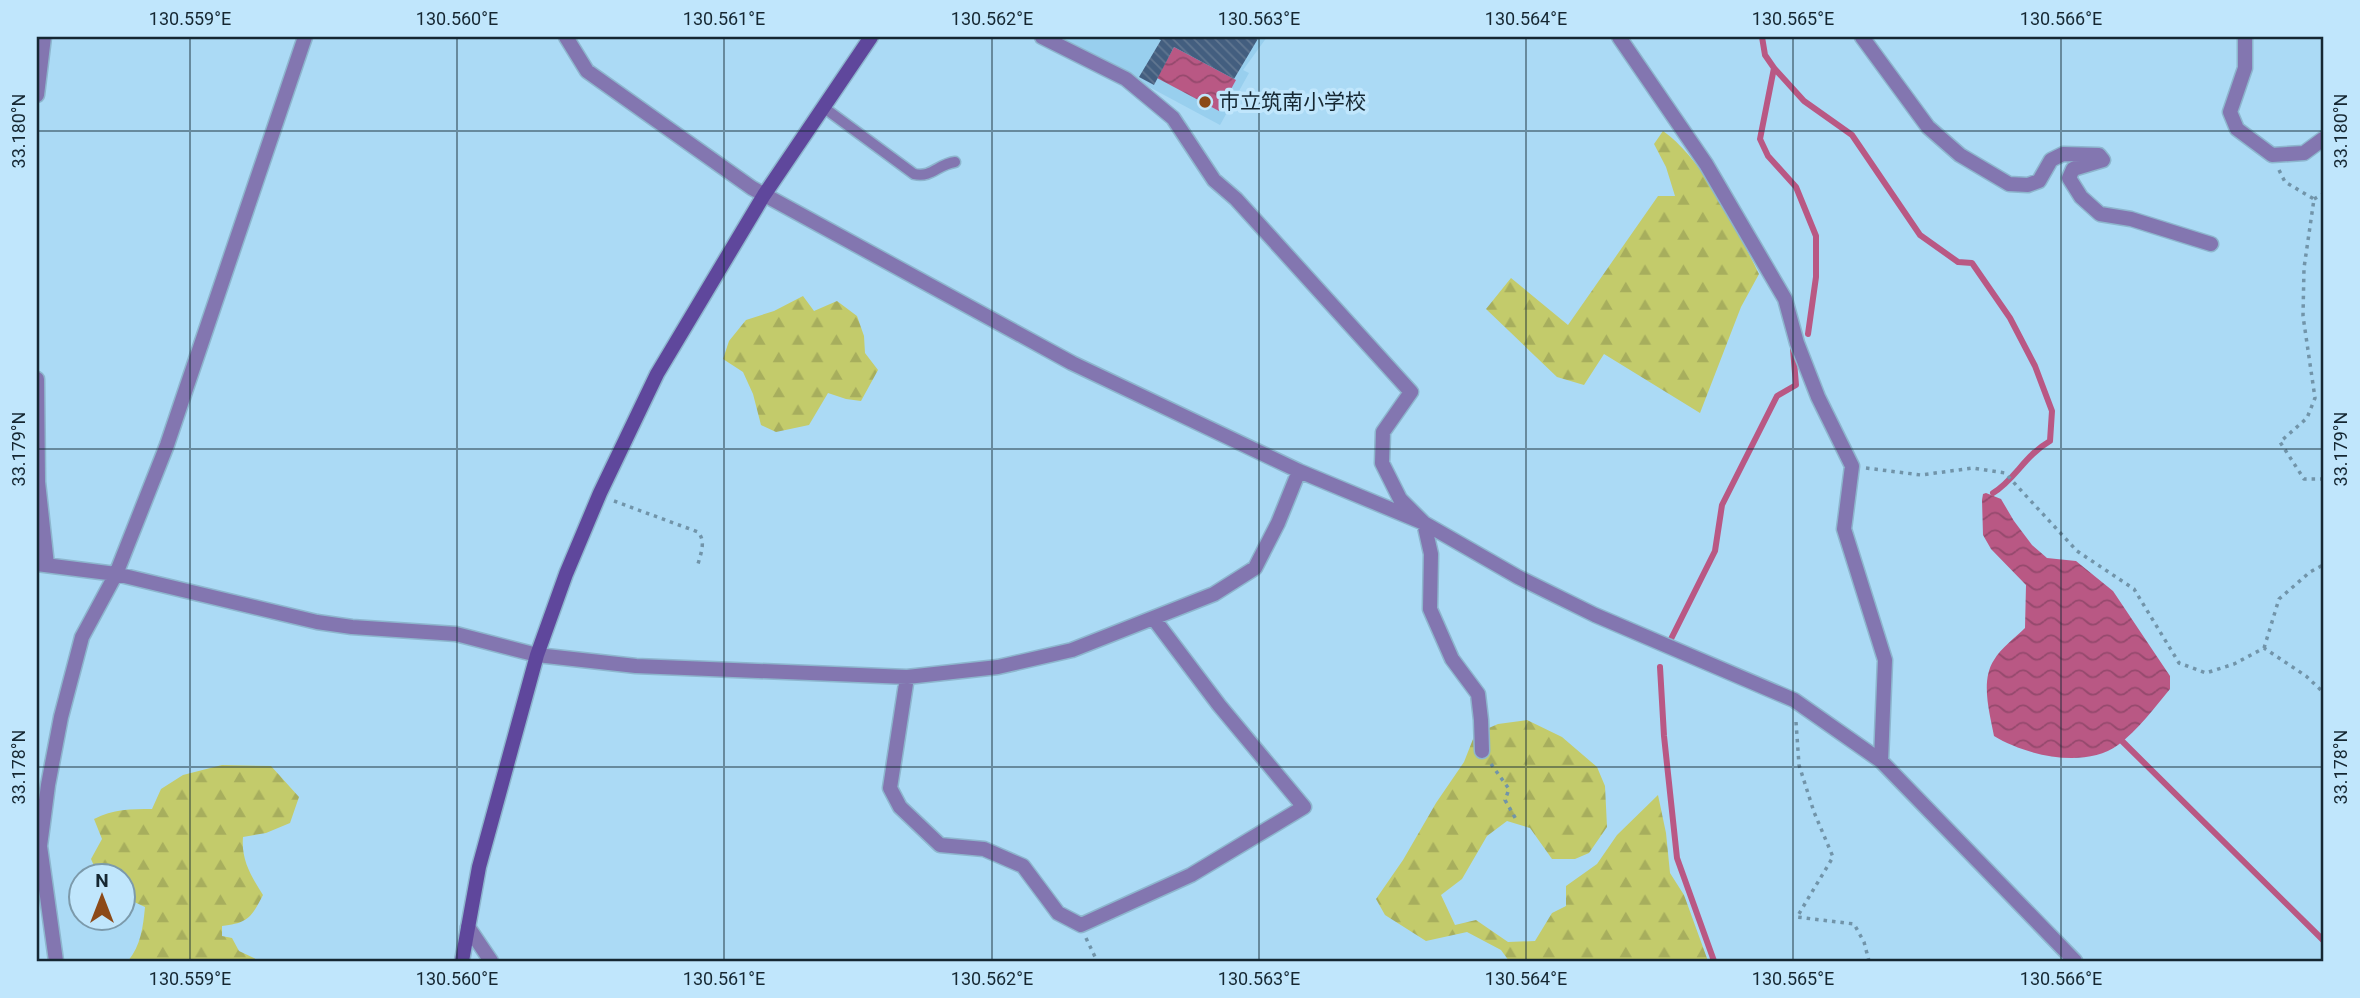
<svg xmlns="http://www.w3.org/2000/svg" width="2360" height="998" viewBox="0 0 2360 998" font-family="Roboto,'Noto Sans JP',sans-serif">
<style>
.built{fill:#98cfee}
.forest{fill:url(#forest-firs)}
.water{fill:url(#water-waves)}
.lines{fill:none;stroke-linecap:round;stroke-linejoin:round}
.stream{stroke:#b95884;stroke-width:6}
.building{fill:url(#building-back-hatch)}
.lane-casing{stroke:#8db6ce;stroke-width:13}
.street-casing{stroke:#8db6ce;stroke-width:17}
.secondary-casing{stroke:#8db6ce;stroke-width:17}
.path{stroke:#7194a9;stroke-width:3.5;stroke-dasharray:3.5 5;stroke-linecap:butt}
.lane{stroke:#8376b0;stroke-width:10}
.street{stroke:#8376b0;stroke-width:14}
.secondary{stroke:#5f479c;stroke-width:14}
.ticks{fill:none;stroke:#152732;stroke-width:2;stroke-opacity:0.45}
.poi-dot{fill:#8c4a18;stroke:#c0e6fc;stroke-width:2.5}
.labels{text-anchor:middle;stroke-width:7;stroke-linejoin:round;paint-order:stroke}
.poi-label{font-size:21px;fill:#152732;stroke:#c0e6fc;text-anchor:start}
.neatline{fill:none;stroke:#152732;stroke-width:2.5}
.ticks-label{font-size:18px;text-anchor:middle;fill:#152732}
</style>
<defs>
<pattern id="forest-firs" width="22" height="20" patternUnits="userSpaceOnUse" patternTransform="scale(1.75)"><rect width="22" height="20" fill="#c3cb6b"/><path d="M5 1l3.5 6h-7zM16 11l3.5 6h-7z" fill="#a7ae5d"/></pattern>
<pattern id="water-waves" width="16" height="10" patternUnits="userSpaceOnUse" patternTransform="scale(1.75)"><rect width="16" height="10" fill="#b95884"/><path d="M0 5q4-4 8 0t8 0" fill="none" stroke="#95496d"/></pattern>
<pattern id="building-back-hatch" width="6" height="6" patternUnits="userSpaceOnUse" patternTransform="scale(1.75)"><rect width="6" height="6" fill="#435e7f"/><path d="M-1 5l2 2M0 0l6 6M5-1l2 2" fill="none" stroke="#607690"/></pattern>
</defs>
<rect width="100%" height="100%" fill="#abdaf5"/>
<path class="built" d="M1056 37H1267L1243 70 1249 73 1220 125Z"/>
<path class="forest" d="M1663 131C1704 160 1737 230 1759 274L1741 307 1700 413 1604 354 1584 385 1557 377 1486 309 1511 278 1568 325 1658 196H1675L1666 167 1654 144Z
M803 296 814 311 837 301 857 316 864 336 865 353 878 370 861 401 846 399 828 393 809 425 776 432 761 425 753 394 743 372 723 359 729 341 746 320 774 311Z
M1527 720 1562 737 1597 767 1605 786 1607 827 1589 853 1575 859H1552L1530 828 1507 821 1487 836 1462 879 1441 895 1455 925 1476 920 1508 942 1535 941 1552 913 1566 906V886L1597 864 1617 835 1658 795 1666 833 1670 873 1684 895 1708 961H1509L1501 950 1467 932 1426 941 1385 915 1376 899 1403 860 1436 803 1464 762 1475 734 1498 724Z
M222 765 271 766 299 797 290 823 266 833 243 837C241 860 251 876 263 895 251 918 248 923 222 926V936L232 938 239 951 260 961H128C141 945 143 927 145 907L130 900 126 887 123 885 122 876 98 875 91 859 102 839 94 819C113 809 131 809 152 809L161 789 183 775Z"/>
<path class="water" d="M1174 47 1236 80 1219 111 1157 78Z
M1986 493 2001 499 2014 521 2032 545 2047 558 2076 561 2113 591 2170 676V689C2155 707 2138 730 2118 745 2085 769 2027 756 1994 736 1990 714 1980 681 1994 660 2001 648 2015 638 2025 628L2026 585 1991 549 1983 535 1982 500 1983 494Z"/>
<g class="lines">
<path class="stream" d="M1762 37 1765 55 1774 68 1804 101 1852 135 1920 235 1958 262 1972 263 2010 318 2035 366 2052 411 2050 441C2024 456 2015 480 1993 493
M1774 68 1760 139 1768 156 1796 187 1816 236V277L1808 334
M1671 639 1715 551 1722 505 1777 396 1796 385 1793 349
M1660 667 1664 736 1677 858 1714 961
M2122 741 2323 940"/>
</g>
<path class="building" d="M1154 37H1259L1234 79 1174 47 1154 85 1139 77 1161 40Z"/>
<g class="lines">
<g class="lane-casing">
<path id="lane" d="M823 107 914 174C932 178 938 164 955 162"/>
</g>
<g class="street-casing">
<path id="street" d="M566 37 587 71 752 188 1072 363 1299 471 1424 523 1518 577 1595 615 1794 700 1881 761 2075 961
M1042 37 1126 79 1173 118 1214 180 1236 199 1411 392 1383 432 1382 463 1400 499 1424 523 1431 554 1430 609 1452 659 1478 694 1481 720 1482 751
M1619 37 1706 164 1785 299 1797 343 1818 397 1852 466 1844 529 1885 660 1881 761
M1862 37 1928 127 1960 155 2009 184 2028 185 2039 181 2051 160 2063 154 2099 155 2103 160 2073 169 2069 178 2081 197 2100 214 2131 219 2211 244
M2245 37V68L2230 112 2237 129 2272 155 2304 153 2323 139
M37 95 44 37
M37 379 38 482 47 565
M37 564 116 574 317 622 352 627 456 634 537 655 636 666 907 677 998 667 1072 650 1214 594 1255 568 1278 523 1299 471
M907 677 890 788 900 807 940 845 984 849 1023 866 1058 913 1081 925 1191 875 1304 807 1219 705 1154 619
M468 927 491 961
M56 961 40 846 48 785 61 717 82 637 116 574 167 445 305 37"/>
</g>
<g class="secondary-casing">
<path id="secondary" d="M462 961 479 867 537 655 566 574 600 493 657 374 764 195 871 37"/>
</g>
<path class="path" d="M2279 170 2285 182 2314 199 2304 268 2303 316 2315 398 2307 418 2280 442 2304 479H2323
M2314 199 2323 194
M1866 468 1921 475 1973 468 2005 473 2077 551 2134 589 2179 663 2206 673 2234 664 2264 648 2306 676 2323 692
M614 501 698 532C706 541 701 553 698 564
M2264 648 2279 599 2310 572 2323 565
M1796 722 1799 765 1814 812 1833 857 1797 917 1854 924 1864 942 1869 961
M1491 764 1509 789 1505 800 1517 821
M1086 938 1097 961"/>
<use href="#lane" class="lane"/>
<use href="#street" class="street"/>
<use href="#secondary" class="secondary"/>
</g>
<path class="ticks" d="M190 37V961M457 37V961M724 37V961M992 37V961M1259 37V961M1526 37V961M1793 37V961M2061 37V961M37 131H2323M37 449H2323M37 767H2323"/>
<circle class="poi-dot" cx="1205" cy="102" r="7"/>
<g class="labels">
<g class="poi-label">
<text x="1219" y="109">市立筑南小学校</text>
</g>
</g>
<rect width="2360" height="998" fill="none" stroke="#c0e6fc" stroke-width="77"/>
<g transform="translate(102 897)"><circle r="33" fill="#c0e6fc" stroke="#7c9aab" stroke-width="2"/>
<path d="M0-5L12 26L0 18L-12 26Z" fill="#8c4a18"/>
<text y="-10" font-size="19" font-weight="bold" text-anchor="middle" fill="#152732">N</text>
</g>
<rect x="38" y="38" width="2284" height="922" class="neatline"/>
<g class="ticks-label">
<text x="190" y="25">130.559°E</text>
<text x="457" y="25">130.560°E</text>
<text x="724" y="25">130.561°E</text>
<text x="992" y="25">130.562°E</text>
<text x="1259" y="25">130.563°E</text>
<text x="1526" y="25">130.564°E</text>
<text x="1793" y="25">130.565°E</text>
<text x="2061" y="25">130.566°E</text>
<text transform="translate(19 131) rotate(-90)" y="6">33.180°N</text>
<text transform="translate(2341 131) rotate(-90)" y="6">33.180°N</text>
<text transform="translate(19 449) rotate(-90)" y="6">33.179°N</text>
<text transform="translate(2341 449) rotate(-90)" y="6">33.179°N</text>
<text transform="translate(19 767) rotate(-90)" y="6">33.178°N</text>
<text transform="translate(2341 767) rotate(-90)" y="6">33.178°N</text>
<text x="190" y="985">130.559°E</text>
<text x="457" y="985">130.560°E</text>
<text x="724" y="985">130.561°E</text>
<text x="992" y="985">130.562°E</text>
<text x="1259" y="985">130.563°E</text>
<text x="1526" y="985">130.564°E</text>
<text x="1793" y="985">130.565°E</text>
<text x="2061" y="985">130.566°E</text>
</g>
</svg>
